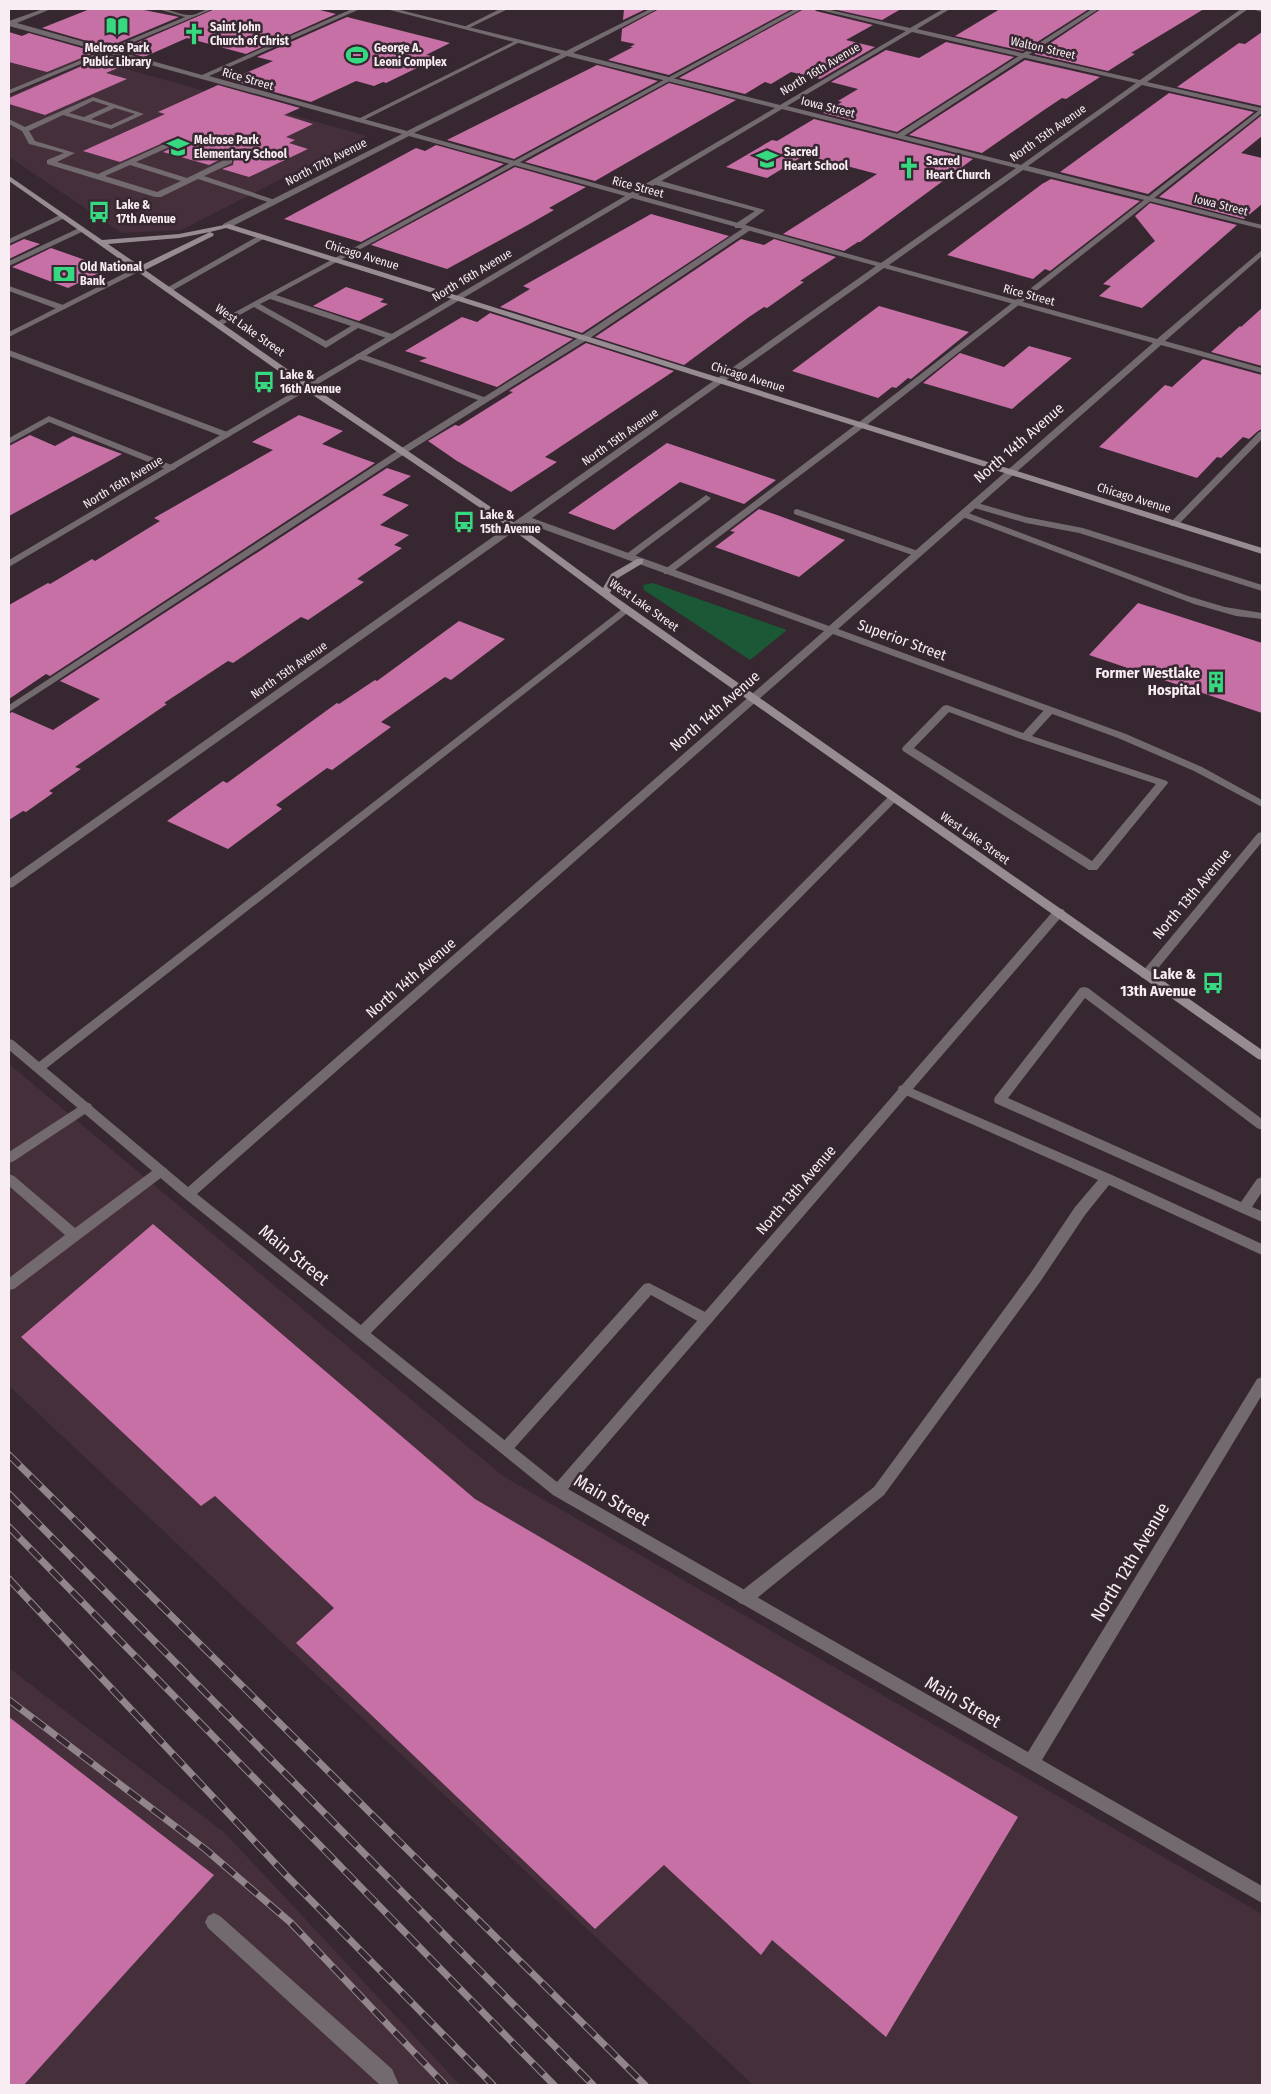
<svg xmlns="http://www.w3.org/2000/svg" width="1271" height="2094" viewBox="0 0 1271 2094" font-family="'Fira Sans Condensed',sans-serif">
<style>
.built{fill:#442f3b}
.green{fill:#1b5835}
.building{fill:#c770a6}
.lines{fill:none;stroke-linecap:round;stroke-linejoin:round}
.service{fill:#726a6e;fill-rule:evenodd}
.minor{fill:#726a6e;fill-rule:evenodd}
.secondary{fill:#988c93;fill-rule:evenodd}
.rail-casing{stroke:#92858c;stroke-width:7}
.rail{stroke:#362730;stroke-width:5;stroke-dasharray:15;stroke-linecap:butt}
.labels{text-anchor:middle;stroke-width:5;stroke-linejoin:round;paint-order:stroke}
.far-poi-label{font-size:12px;font-weight:bold;fill:#f8edf3;stroke:#362730;text-anchor:start}
.far-street-label{font-size:12px;fill:#f8edf3;stroke:#362730}
.street-label{font-size:15px;fill:#f8edf3;stroke:#362730}
.poi-label{font-size:15px;font-weight:bold;fill:#f8edf3;stroke:#362730;text-anchor:end}
.near-street-label{font-size:18px;fill:#f8edf3;stroke:#362730}
</style>
<rect width="100%" height="100%" fill="#362730"/>
<path class="built" d="M23 35 94 55 9 90V41Z
M94 60 367 136 181 230 122 233 9 157V96Z
M9 1064 503 1476 1262 1914V2085H753L9 1386Z
M9 1668 225 1833 460 2085H9Z"/>
<path class="green" d="M653 583 787 630 750 660 644 590 643 585Z"/>
<path class="building" d="M90 9H139L179 17 108 47 42 28Z
M215 9H316L336 14 246 54 187 38 144 57 120 50Z
M624 9H646L623 20Z
M659 9H792L669 75 608 60 633 47H630L635 44 621 41 622 29Z
M804 9H814L816 11 873 25 846 40 875 47 820 79 791 72 771 84 765 82 745 94 679 78Z
M833 9H901L882 20Z
M1000 9H1089L1023 51 955 36Z
M1101 9H1204L1131 53 1135 54 1108 71 1034 54Z
M347 17 450 43 426 55 433 56 417 64 423 65 386 83 383 82 374 86 356 81 311 102 230 80 273 61 257 57Z
M9 32 22 36 29 33 96 52 47 72 9 62Z
M1262 32V106L1177 87 1239 43 1245 44Z
M946 42 1014 57 897 132 823 113 842 102 838 101 858 89 831 82 886 50 919 58Z
M107 55 132 62 106 73 127 79 45 115 9 104V98Z
M1025 60 1100 77 1066 99 1062 98 1044 110 982 153 909 135Z
M597 65 658 81 514 159 447 140Z
M669 83 736 100 595 181 525 162Z
M218 85 300 108 284 115 313 124 286 137 295 140 289 143 308 149 249 177 222 169 233 165 234 159 232 157H225L209 165 163 152 178 145 179 141 174 138 120 162 83 151 165 114 158 112Z
M1169 93 1254 112 1148 194 1060 172Z
M1262 115V136L1241 153 1262 158V204L1244 219 1159 197Z
M814 119 973 159 860 242H858L844 251 783 234 877 174 805 155 767 178 726 167 772 140 777 141Z
M436 145 504 164 361 242 284 219 416 148 425 151Z
M515 167 586 187 549 208 554 210 526 226 447 269 371 245Z
M1051 179 1140 201 1050 271 1045 269 1033 279 947 255 1042 184Z
M1150 203 1237 225 1142 308 1099 296 1111 286 1103 284 1155 241 1135 216Z
M651 214 729 236 582 333 500 307 530 289 523 286Z
M24 239 40 244 9 259V246Z
M741 239 764 245 774 239 836 257 800 281 804 282 767 308 764 307 749 317 684 365 595 337Z
M51 248 88 261 83 264 103 271 68 288 12 267Z
M346 287 384 299 380 302 388 304 359 321 313 306Z
M879 306 969 332 911 379 908 378 896 388 892 387 878 398 792 371Z
M1262 308V366L1211 352 1240 326 1241 327Z
M490 313 573 339 497 387 419 361 427 358 405 351 462 317 477 322Z
M586 343 674 371 545 457 557 462 511 492 457 461 428 441 455 425 459 426 513 392 509 391Z
M1029 346 1072 358 1012 409 923 383 960 353 1004 367Z
M1203 359 1262 375V429L1258 431 1249 439 1243 437 1221 458 1217 457 1197 478 1099 447 1165 385 1172 387Z
M299 415 343 431 322 444 375 463 50 676 46 674 9 699V605L48 583 50 584 92 559 95 561 160 521 154 518 273 450 252 442Z
M30 435 55 446 73 436 122 454 9 516V446Z
M667 443 776 480 744 504 680 482 614 530 568 513Z
M387 468 411 476 382 495 409 505 380 525 409 535 394 545 402 548 357 579 364 582 308 620 301 617 233 663 228 661 164 703 167 704 75 767 81 769 49 791 53 793 26 812 23 811 9 820V714L12 712 53 730 100 699 60 681Z
M759 509 777 515 845 540 799 577 715 547 735 532 730 531Z
M1138 603 1262 643V713L1089 655Z
M459 621 505 639 451 680 445 677 381 722 391 727 332 770 327 768 276 805 282 809 228 849 167 821 223 781 227 783 337 703 339 704 375 680 377 681Z
M153 1224 475 1499 1018 1817 886 2037 772 1940 761 1955 664 1865 595 1929 296 1643 334 1608 215 1496 201 1506 21 1337Z
M9 1717 214 1875 24 2085H9Z"/>
<g class="lines">
<path class="service" d="M158 9C169 8 179 15 190 15 198 15 204 8 213 9L9 94V90L185 17Z
M500 9H508L467 29 462 28Z
M795 9H802L276 295 395 335V339H389L358 328 326 348 254 307 220 326 213 324ZM270 299 351 326 326 341 260 304Z
M1092 9H1099L901 138 894 136Z
M517 40 522 41 360 122 354 121Z
M93 97 144 114 111 129 63 115 29 131 35 141 75 153 57 162 98 174 173 140 177 142 176 144 136 162 187 178 226 159H232V163L204 176 278 201 271 203 198 179 161 197H155L47 164V160L64 153 29 144 22 131 9 124V119L25 127ZM93 101 109 106 84 117 69 113ZM115 108 135 114 111 125 91 119ZM130 165 181 181 157 192 105 176Z
M1262 108V113L864 427 670 574H664V570L858 423Z
M652 180H658L765 210 741 228H735V224L755 211 652 184Z
M60 215 67 217 9 244V239Z
M745 227 752 229 587 340 406 453 9 712V705L400 449 478 400 356 358V354H362L484 397 581 336Z
M79 228 86 230 9 266V261Z
M260 235 267 237 170 292 163 290Z
M9 286 66 306 67 308 60 310 9 291Z
M9 350 230 433 231 435 227 438 224 437 9 356Z
M49 416 174 466 176 468 174 470H168L49 422 9 444V438Z
M1262 431V439L1177 526H1171V522L1259 432Z
M706 495 711 498 709 500 631 559H625V555Z
M974 502 1026 517 1083 528 1262 585V591L1079 533 1026 523 971 507V503Z
M797 509 921 552 923 554 918 557 915 556 794 514V510Z
M963 511 1188 596 1225 607 1262 613V619L1236 616 1194 604 960 516 958 514Z
M626 606 631 609 630 611 43 1071H35L33 1068 35 1065Z
M947 705 1023 733 1046 708H1054L1055 710 1054 712 1032 736 1167 781 1168 783 1097 870H1089L903 751 902 749 903 747 943 706ZM949 712 1021 739 1156 784 1092 861 914 748Z
M893 795 899 798 897 800 367 1337 362 1338 357 1337 355 1333 357 1329 889 796Z
M1084 987 1088 988 1262 1119V1130L1257 1128 1085 998 1008 1098 1241 1202 1257 1179 1262 1177V1192L1252 1207 1262 1211V1222L995 1103 994 1100 995 1097 1080 988Z
M904 1085 1112 1175 1262 1244V1255L1109 1185 1085 1215 1040 1282 884 1495 751 1603 745 1605 739 1603 737 1598 739 1593 874 1487 1030 1274 1075 1207 1098 1180 899 1092 898 1089 899 1086Z
M86 1102 91 1104 92 1107 91 1110 14 1161 9 1163V1152Z
M161 1166 166 1168 168 1171 166 1174 14 1289 9 1290V1278L65 1235 9 1186V1174L14 1176 75 1228 156 1168Z
M649 1283 711 1315 713 1319 711 1323 706 1324 701 1323 651 1295 511 1452 506 1454 501 1452 499 1448 501 1444 644 1284Z
M214 1913 220 1916 392 2069 399 2085H380L208 1928 205 1922 208 1916Z"/>
<path class="minor" d="M43 9H51L17 23 202 75 352 9H360L209 76 407 131 561 54 386 9H396L566 51 650 9H657L573 53 780 105 906 31 816 9H826L910 28 943 9H950L917 29 1140 80 1241 9H1248L1147 82 1262 108V112L1142 85 1028 166 1262 225V229L1023 170 889 265 1157 339 1262 250V256L1165 341 1262 368V373L1161 345 838 629 1126 734 1202 767 1262 800V807L1194 771 1118 738 833 634 197 1194 557 1482 1055 909H1063L1065 912 1063 915 568 1489 1028 1752 1257 1379 1262 1377V1395L1042 1760 1262 1886V1903L553 1495 183 1197 9 1050V1039L13 1040 188 1187 824 631 526 523 13 887 9 888V879L876 266 632 198 9 567V560L625 196 409 136 229 228H223V224L402 134 9 26V21ZM912 32 1136 83 1021 165 787 106ZM567 56 775 108 630 193 414 133ZM782 109 1016 168 881 263 638 195ZM884 268 1153 343 829 626 532 518Z
M1254 9H1262V12L1255 10Z
M135 268 142 270 9 337V332Z
M1262 832V842L1150 978H1142L1140 975 1142 972 1258 833Z"/>
<path class="secondary" d="M9 176 102 240 179 234 229 224 1262 548V554L1259 553 226 228 210 232 214 234 213 236 145 270 310 385 516 524 603 588 611 574 637 559H643V563L618 578 610 593 1262 1050V1060L1258 1059 622 611 510 528 304 389 9 181ZM210 232 140 266 108 244 179 238Z"/>
<g class="rail-casing">
<path id="rail" d="M9 1455 645 2085
M9 1494 593 2085
M9 1527 554 2085
M9 1579 286 1875 493 2085
M9 1700 205 1849 290 1922 445 2085"/>
</g>
<use href="#rail" class="rail"/>
</g>
<defs>
<g id="library-bare" transform="scale(1.725)"><path d="M-6-4Q-3-5.5-.7-3.5V5Q-3 3-6 4ZM6-4Q3-5.5 .7-3.5V5Q3 3 6 4Z" fill="#36d880" stroke="#362730" stroke-width="2.5" paint-order="stroke"/></g>
<g id="church-bare" transform="scale(1.725)"><path d="M-1.2-6h2.4v3.5h3.3v2.4h-3.3V6h-2.4V-.1h-3.3v-2.4h3.3Z" fill="#36d880" stroke="#362730" stroke-width="2.5" paint-order="stroke"/></g>
<g id="stadium-bare" transform="scale(1.725)"><path d="M0-5a6.5 5 0 1 0 0 10a6.5 5 0 1 0 0-10ZM-3.5-1.8h7v3.6h-7Z" fill="#36d880" stroke="#362730" stroke-width="2.5" paint-order="stroke"/></g>
<g id="school-bare" transform="scale(1.725)"><path d="M0-5L7-2L0 1L-7-2ZM-4 1L0 2.5L4 1V4Q0 6-4 4Z" fill="#36d880" stroke="#362730" stroke-width="2.5" paint-order="stroke"/></g>
<g id="bus-bare" transform="scale(1.725)"><path d="M-5-6H5V4H4V6H2V4H-2V6H-4V4H-5ZM-3.5-4V0h7V-4ZM-3.5 1.2v1.5H-2V1.2ZM2 1.2v1.5H3.5V1.2Z" fill="#36d880" stroke="#362730" stroke-width="2.5" paint-order="stroke"/></g>
<g id="bank-bare" transform="scale(1.725)"><path d="M-6-4H6V4H-6ZM0-2.3a2.3 2.3 0 1 0 0 4.6a2.3 2.3 0 1 0 0-4.6Z" fill="#36d880" stroke="#362730" stroke-width="2.5" paint-order="stroke"/></g>
<g id="building-bare" transform="scale(1.725)"><path d="M-4-6H4V6H1V3H-1V6H-4ZM-2.5-4.3h1.7v1.8h-1.7ZM.8-4.3h1.7v1.8H.8ZM-2.5-1h1.7V.8h-1.7ZM.8-1h1.7V.8H.8Z" fill="#36d880" stroke="#362730" stroke-width="2.5" paint-order="stroke"/></g>
</defs>
<g fill-rule="evenodd">
<use href="#library-bare" x="117" y="26"/>
<use href="#church-bare" x="194" y="34"/>
<use href="#stadium-bare" x="357" y="55"/>
<use href="#school-bare" x="178" y="147"/>
<use href="#school-bare" x="767" y="159"/>
<use href="#church-bare" x="909" y="168"/>
<use href="#bus-bare" x="99" y="212"/>
<use href="#bank-bare" x="64" y="274"/>
<use href="#bus-bare" x="264" y="382"/>
<use href="#bus-bare" x="464" y="522"/>
<use href="#building-bare" x="1216" y="682"/>
<use href="#bus-bare" x="1213" y="983"/>
</g>
<g class="labels">
<g class="far-poi-label">
<text x="210" y="31">Saint John<tspan x="210" dy="14">Church of Christ</tspan></text>
<text x="117" y="52" text-anchor="middle">Melrose Park<tspan x="117" dy="14">Public Library</tspan></text>
<text x="374" y="52">George A.<tspan x="374" dy="14">Leoni Complex</tspan></text>
<text x="194" y="144">Melrose Park<tspan x="194" dy="14">Elementary School</tspan></text>
<text x="784" y="156">Sacred<tspan x="784" dy="14">Heart School</tspan></text>
<text x="926" y="165">Sacred<tspan x="926" dy="14">Heart Church</tspan></text>
<text x="116" y="209">Lake &amp;<tspan x="116" dy="14">17th Avenue</tspan></text>
<text x="80" y="271">Old National<tspan x="80" dy="14">Bank</tspan></text>
<text x="280" y="379">Lake &amp;<tspan x="280" dy="14">16th Avenue</tspan></text>
<text x="480" y="519">Lake &amp;<tspan x="480" dy="14">15th Avenue</tspan></text>
</g>
<g class="far-street-label">
<text transform="translate(1043 48) rotate(13)" y="4">Walton Street</text>
<text transform="translate(820 69) rotate(-31)" y="4">North 16th Avenue</text>
<text transform="translate(248 79) rotate(16)" y="4">Rice Street</text>
<text transform="translate(828 107) rotate(14)" y="4">Iowa Street</text>
<text transform="translate(1048 133) rotate(-35)" y="4">North 15th Avenue</text>
<text transform="translate(326 162) rotate(-27)" y="4">North 17th Avenue</text>
<text transform="translate(638 187) rotate(15)" y="4">Rice Street</text>
<text transform="translate(1221 205) rotate(14)" y="4">Iowa Street</text>
<text transform="translate(362 255) rotate(17)" y="4">Chicago Avenue</text>
<text transform="translate(472 275) rotate(-31)" y="4">North 16th Avenue</text>
<text transform="translate(1029 295) rotate(15)" y="4">Rice Street</text>
<text transform="translate(250 330) rotate(35)" y="4">West Lake Street</text>
<text transform="translate(748 377) rotate(17)" y="4">Chicago Avenue</text>
<text transform="translate(620 437) rotate(-35)" y="4">North 15th Avenue</text>
<text transform="translate(123 482) rotate(-31)" y="4">North 16th Avenue</text>
<text transform="translate(1134 498) rotate(17)" y="4">Chicago Avenue</text>
<text transform="translate(644 605) rotate(35)" y="4">West Lake Street</text>
<text transform="translate(289 670) rotate(-35)" y="4">North 15th Avenue</text>
<text transform="translate(975 838) rotate(35)" y="4">West Lake Street</text>
</g>
<g class="street-label">
<text transform="translate(1019 443) rotate(-41)" y="5">North 14th Avenue</text>
<text transform="translate(902 640) rotate(20)" y="5">Superior Street</text>
<text transform="translate(715 711) rotate(-41)" y="5">North 14th Avenue</text>
<text transform="translate(1192 894) rotate(-50)" y="5">North 13th Avenue</text>
<text transform="translate(411 978) rotate(-41)" y="5">North 14th Avenue</text>
<text transform="translate(796 1190) rotate(-49)" y="5">North 13th Avenue</text>
</g>
<g class="poi-label">
<text x="1200" y="678">Former Westlake<tspan x="1200" dy="17">Hospital</tspan></text>
<text x="1196" y="979">Lake &amp;<tspan x="1196" dy="17">13th Avenue</tspan></text>
</g>
<g class="near-street-label">
<text transform="translate(294 1255) rotate(39)" y="6">Main Street</text>
<text transform="translate(612 1500) rotate(30)" y="6">Main Street</text>
<text transform="translate(1130 1562) rotate(-59)" y="6">North 12th Avenue</text>
<text transform="translate(963 1702) rotate(30)" y="6">Main Street</text>
</g>
</g>
<rect width="1271" height="2094" fill="none" stroke="#f8edf3" stroke-width="20"/>
</svg>
